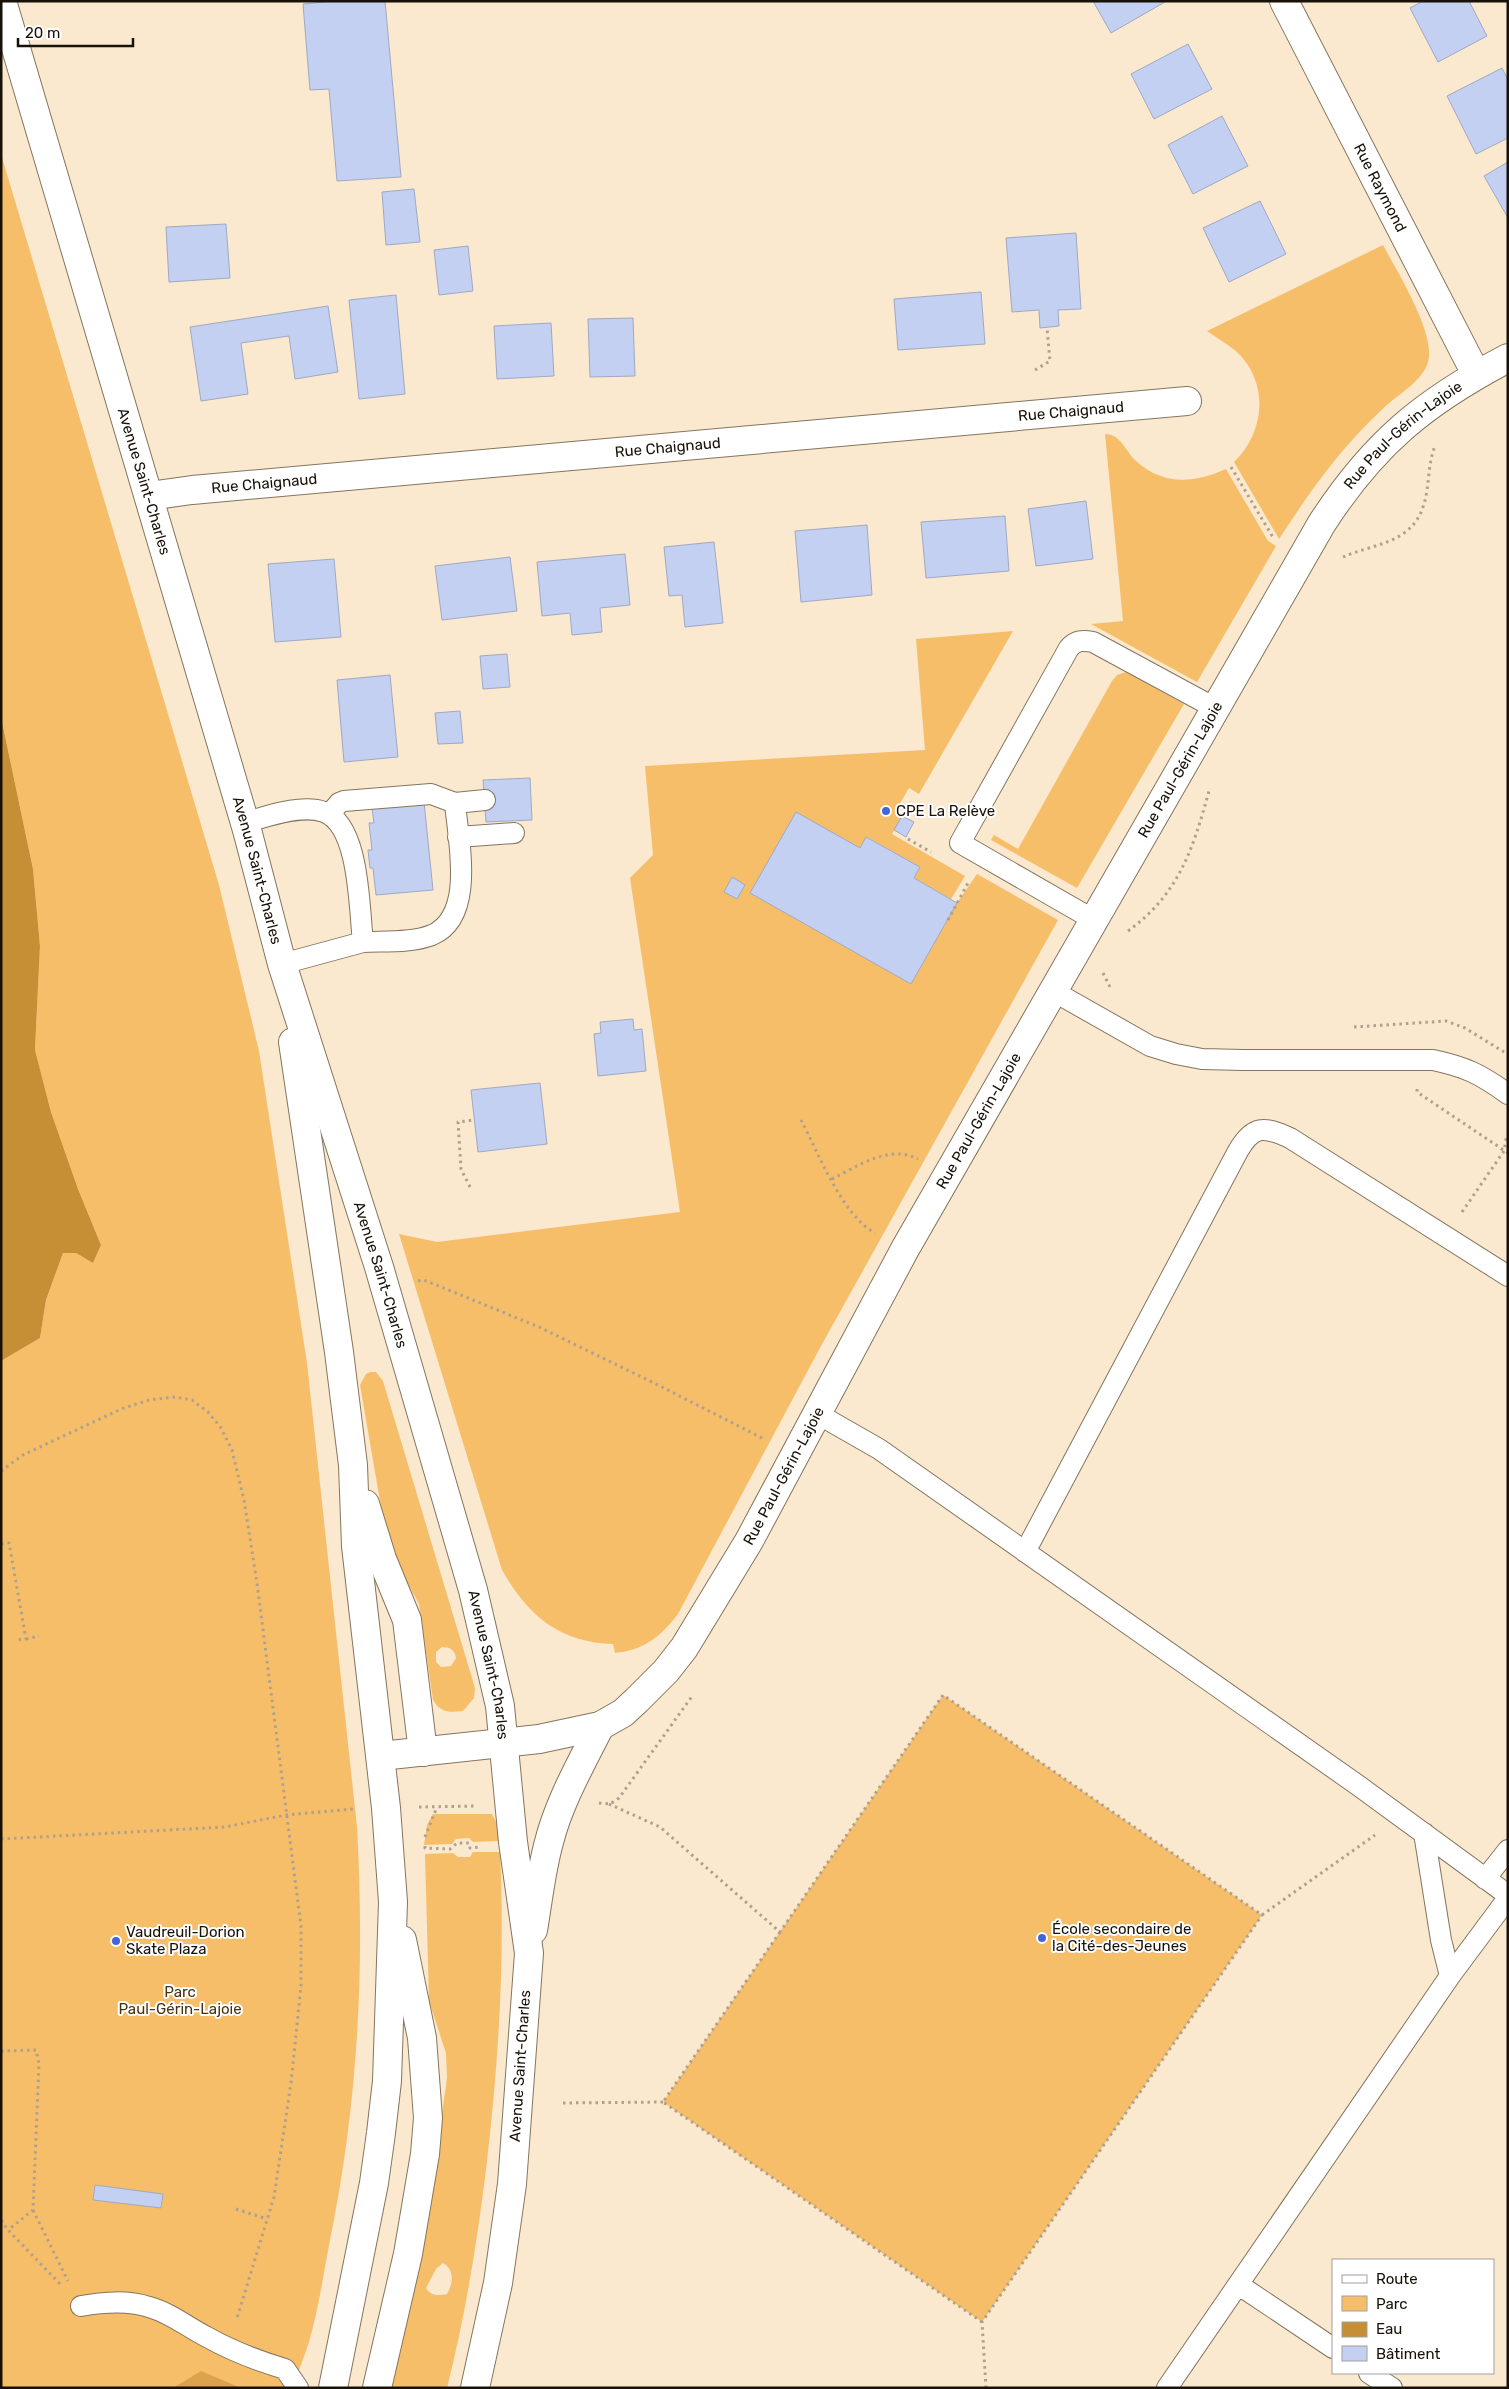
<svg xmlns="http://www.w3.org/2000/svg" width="1509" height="2389" viewBox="0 0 1509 2389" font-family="Rubik,sans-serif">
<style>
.green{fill:#f7be6a;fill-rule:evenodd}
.forest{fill:#dca34c}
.water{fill:#c78f35}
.building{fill:#c3d0f2;stroke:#9fa9c2}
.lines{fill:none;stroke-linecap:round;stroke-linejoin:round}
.lane-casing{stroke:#85755e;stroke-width:22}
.street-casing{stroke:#85755e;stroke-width:30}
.secondary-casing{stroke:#85755e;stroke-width:30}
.path{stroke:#afa18e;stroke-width:3;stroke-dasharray:2.5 4;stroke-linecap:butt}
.lane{stroke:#fff;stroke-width:20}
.street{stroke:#fff;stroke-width:28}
.secondary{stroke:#fff;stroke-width:28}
.poi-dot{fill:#4564d7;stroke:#fff;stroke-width:2}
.labels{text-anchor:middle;stroke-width:4;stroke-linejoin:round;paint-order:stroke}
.street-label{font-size:15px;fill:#171108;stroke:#fff}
.poi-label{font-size:15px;fill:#171108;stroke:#fff;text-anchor:start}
.park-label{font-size:15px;fill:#49320c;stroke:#fff}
</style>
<rect width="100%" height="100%" fill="#fae8cf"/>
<path class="green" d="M1 154 219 885 259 1051 307 1363 357 1827C365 1970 358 2105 329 2245 323 2277 318 2311 309 2342 304 2357 298 2373 292 2388H1V1361L40 1338 46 1300 63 1253H76L93 1263 101 1245 78 1189 51 1112 35 1050 40 946 33 869 1 717Z
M1383 245C1398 273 1431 326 1429 356 1428 377 1402 392 1388 404 1342 446 1313 487 1279 539L1234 462C1264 433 1270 385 1238 353 1229 345 1217 338 1207 331Z
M1105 434C1121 434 1125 451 1136 461 1163 486 1195 483 1226 469L1268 541 1276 546 1197 682 1091 624 1123 621Z
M1013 631 919 794 909 788 895 812 902 816 892 834 965 876 951 899 914 878 920 867 867 837 860 848 911 983 957 903 977 874 1058 920 821 1346 678 1614C660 1637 644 1650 615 1653L613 1644C558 1642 528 1615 502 1570L399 1234 437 1242 680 1212 630 878 653 855 645 766 925 750 916 639Z
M1126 672 1184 704 1077 888 991 840 994 835 1018 849 1112 681 1117 675Z
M370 1372H376L383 1381 475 1688 474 1698 463 1711C449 1713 440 1712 433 1700L419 1604 398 1566 383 1518 360 1385 366 1374ZM442 1647C450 1647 455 1650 456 1658L451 1666 441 1667 436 1662V1652Z
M943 1695 1262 1915 982 2322 663 2102Z
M433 1814H492L496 1822 500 1841 473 1842 469 1838 456 1839 452 1844 424 1845 427 1825Z
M473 1852H500C505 1956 499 2058 487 2161 478 2237 466 2313 447 2388H387L437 2149 447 2078 446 2053 429 2001 425 1854 453 1853 458 1857H470ZM443 2263C455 2270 453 2284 447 2294 438 2296 431 2296 426 2288L436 2269Z"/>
<path class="forest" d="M201 2371 241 2388H173Z"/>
<path class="water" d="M1 717 33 869 40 946 35 1050 51 1112 78 1189 101 1245 93 1263 76 1253H63L46 1300 40 1338 1 1361Z"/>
<path class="building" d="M335 1H385L401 177 337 181 329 89 310 90 303 4Z
M1093 1H1165V2L1111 33Z
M1423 1H1469L1487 36 1438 62 1410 8Z
M1188 44 1212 89 1154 119 1131 74Z
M1502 68 1508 80V138L1476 154 1447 96Z
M1222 116 1248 166 1193 194 1168 145Z
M1508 162V218L1484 176Z
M414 189 420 242 386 245 382 192Z
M1260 201 1286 254 1229 282 1203 228Z
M226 224 230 278 169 282 166 227Z
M1076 233 1081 309 1058 310 1059 326 1040 328 1039 310 1012 312 1006 238Z
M468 246 473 291 439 295 434 250Z
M981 292 985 344 898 350 894 299Z
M396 295 405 394 359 399 349 300Z
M328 306 338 372 295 379 289 336 241 343 248 394 201 401 190 327Z
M633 318 635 376 590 377 588 319Z
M551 323 554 376 497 379 494 326Z
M1086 501 1093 559 1036 566 1028 509Z
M1005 516 1009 571 926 578 921 522Z
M867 525 872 595 801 602 795 531Z
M714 542 723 623 685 627 682 595 669 596 664 547Z
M625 554 630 605 600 608 602 632 572 635 570 613 542 616 537 562Z
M510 557 517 611 442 620 435 566Z
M334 559 341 637 275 642 268 564Z
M507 654 510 687 483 689 480 656Z
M390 675 398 757 344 762 337 680Z
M460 711 463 743 438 744 435 713Z
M530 778 532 820 486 822 483 780Z
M424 802 433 890 376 895 373 868H370L368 850H372L369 823H374L372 808Z
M796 812 860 848 866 837 920 867 914 878 957 903 911 984 750 893Z
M902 816 914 822 906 837 894 830Z
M732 877 745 885 737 899 724 892Z
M633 1019 634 1030 642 1029 646 1071 598 1076 594 1034 601 1033 600 1022Z
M540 1083 547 1144 478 1152 471 1090Z
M95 2185 163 2194 161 2208 93 2200Z"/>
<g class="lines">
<g class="lane-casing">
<path id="lane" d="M330 814 339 803 344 801 431 794 455 803 485 800
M245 823C266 816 303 804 324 812 360 825 359 909 363 942L282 964
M458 837 514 833
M1094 920 960 843 1069 648C1076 640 1083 640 1093 642L1215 708
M363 942C385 941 412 943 432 935 476 916 458 840 455 803
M1053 991 1150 1046 1176 1054 1202 1059 1243 1060H1433C1466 1067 1480 1074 1508 1094
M816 1413 879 1449 1359 1786 1508 1895
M1025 1552 1238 1151C1253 1125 1264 1126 1290 1138L1508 1276
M1424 1833 1441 1940 1450 1976
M1485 1879 1508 1850
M1239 2285 1333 2348
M81 2306C104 2302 127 2300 149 2307 169 2312 189 2328 207 2337 232 2351 258 2361 285 2369L298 2388
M1369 2373 1392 2388
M1167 2388 1450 1976 1508 1898"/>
</g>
<g class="street-casing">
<g id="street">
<path id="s1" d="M1284 1 1476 374"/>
<path id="s2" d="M149 496 192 490 1187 401"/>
</g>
</g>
<g class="secondary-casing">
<g id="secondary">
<path id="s3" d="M2 1 247 830 282 964 379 1267 473 1590 500 1706 513 1842 529 1953 512 2184 498 2283 475 2388"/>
<path d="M293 1042 339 1352 353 1465 356 1546 386 1808 393 1902 387 2081 381 2133 374 2183 333 2388"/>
<path d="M365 1504 382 1559 407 1620 423 1752"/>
<path id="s4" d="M381 1756 539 1739 600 1726 623 1713 637 1700 666 1671 684 1648 749 1541 905 1249 1322 523C1374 443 1424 402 1508 358"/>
<path d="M533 1930C538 1901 541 1871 549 1842 559 1802 581 1764 600 1726"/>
<path d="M377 2388 408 2254 425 2154 428 2118 422 2038 402 1940"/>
</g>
</g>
<path class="path" d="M1035 370 1050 361 1047 328
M1231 467 1274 539
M1343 557C1372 544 1411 544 1423 507 1430 487 1427 466 1435 446
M908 839 931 852
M948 920 968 883
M1128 931C1179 894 1193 849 1209 791
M1103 973 1110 987
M1354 1027 1446 1021 1465 1028 1504 1052
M1417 1089V1092L1508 1153
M801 1120C819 1154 842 1215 875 1233
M832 1179C858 1166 889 1144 918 1159
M470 1187 461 1169 458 1122 474 1120
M1462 1212 1504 1151 1507 1134
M418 1281 424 1280 539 1327 656 1384 764 1439
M1 1471 23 1455 121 1409 149 1400 175 1397 192 1400 208 1412 221 1428 232 1450 244 1500 257 1583 301 1926V1986L291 2083 274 2197 237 2318
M1 1544 9 1543 26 1639 16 1640
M26 1639 39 1636
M599 1803 610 1804 619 1798 693 1695
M609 1804 660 1827 780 1932 943 1695 1262 1915 1375 1835
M419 1807 476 1806
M425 1837 437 1807
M1 1839 225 1827 286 1815 353 1809
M425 1846V1848L450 1849 457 1843H469L470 1848 479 1847
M780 1932 663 2102 982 2322
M1 2051 36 2050 39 2063 33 2210 8 2230
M563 2103 663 2102
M236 2209 267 2219
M33 2210 68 2281
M1 2220 8 2230 62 2286
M986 2388 982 2322 1262 1915"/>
<use href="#lane" class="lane"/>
<use href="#street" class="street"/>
<use href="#secondary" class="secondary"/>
</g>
<g class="poi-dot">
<circle cx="886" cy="811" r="5"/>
<circle cx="1042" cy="1938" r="5"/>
<circle cx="116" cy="1941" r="5"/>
</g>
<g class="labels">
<g class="street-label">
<text dy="5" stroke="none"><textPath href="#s1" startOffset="210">Rue Raymond</textPath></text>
<text dy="5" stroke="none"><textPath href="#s2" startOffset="926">Rue Chaignaud</textPath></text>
<text dy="5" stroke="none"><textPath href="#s4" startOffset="1751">Rue Paul-Gérin-Lajoie</textPath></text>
<text dy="5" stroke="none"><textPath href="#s2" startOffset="521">Rue Chaignaud</textPath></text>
<text dy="5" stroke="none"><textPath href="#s3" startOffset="501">Avenue Saint-Charles</textPath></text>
<text dy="5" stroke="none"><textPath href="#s2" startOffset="116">Rue Chaignaud</textPath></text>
<text dy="5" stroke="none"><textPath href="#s4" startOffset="1346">Rue Paul-Gérin-Lajoie</textPath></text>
<text dy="5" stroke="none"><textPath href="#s3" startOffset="906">Avenue Saint-Charles</textPath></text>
<text dy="5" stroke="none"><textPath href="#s4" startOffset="941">Rue Paul-Gérin-Lajoie</textPath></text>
<text dy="5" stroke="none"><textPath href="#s3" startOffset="1329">Avenue Saint-Charles</textPath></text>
<text dy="5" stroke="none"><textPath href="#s4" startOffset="536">Rue Paul-Gérin-Lajoie</textPath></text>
<text dy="5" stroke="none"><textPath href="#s3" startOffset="1734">Avenue Saint-Charles</textPath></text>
<text transform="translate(520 2066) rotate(-86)" y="5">Avenue Saint-Charles</text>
</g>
<g class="poi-label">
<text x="896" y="816">CPE La Relève</text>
<text x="1052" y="1934">École secondaire de<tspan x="1052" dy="17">la Cité-des-Jeunes</tspan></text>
<text x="126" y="1937">Vaudreuil-Dorion<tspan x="126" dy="17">Skate Plaza</tspan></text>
</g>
<g class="park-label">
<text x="180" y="1997">Parc<tspan x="180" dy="17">Paul-Gérin-Lajoie</tspan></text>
</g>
</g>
<rect width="1509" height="2389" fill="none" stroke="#171108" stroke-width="5"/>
<rect x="1332" y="2259" width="162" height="115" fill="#ffffff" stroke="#a2a09c"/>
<rect x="1342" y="2275" width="25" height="8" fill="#ffffff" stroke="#a2a09c"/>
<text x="1376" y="2284" font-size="15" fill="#171108">Route</text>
<rect x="1342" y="2296" width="25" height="15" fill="#f7be6a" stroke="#a2a09c"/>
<text x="1376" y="2309" font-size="15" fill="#171108">Parc</text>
<rect x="1342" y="2322" width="25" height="15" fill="#c78f35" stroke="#a2a09c"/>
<text x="1376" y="2334" font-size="15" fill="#171108">Eau</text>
<rect x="1342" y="2346" width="25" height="15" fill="#c3d0f2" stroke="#a2a09c"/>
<text x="1376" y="2359" font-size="15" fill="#171108">Bâtiment</text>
<path d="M18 38v8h115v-8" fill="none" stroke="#171108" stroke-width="2.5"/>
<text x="25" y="38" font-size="15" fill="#171108" stroke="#ffffff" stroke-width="4" paint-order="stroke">20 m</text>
</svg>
